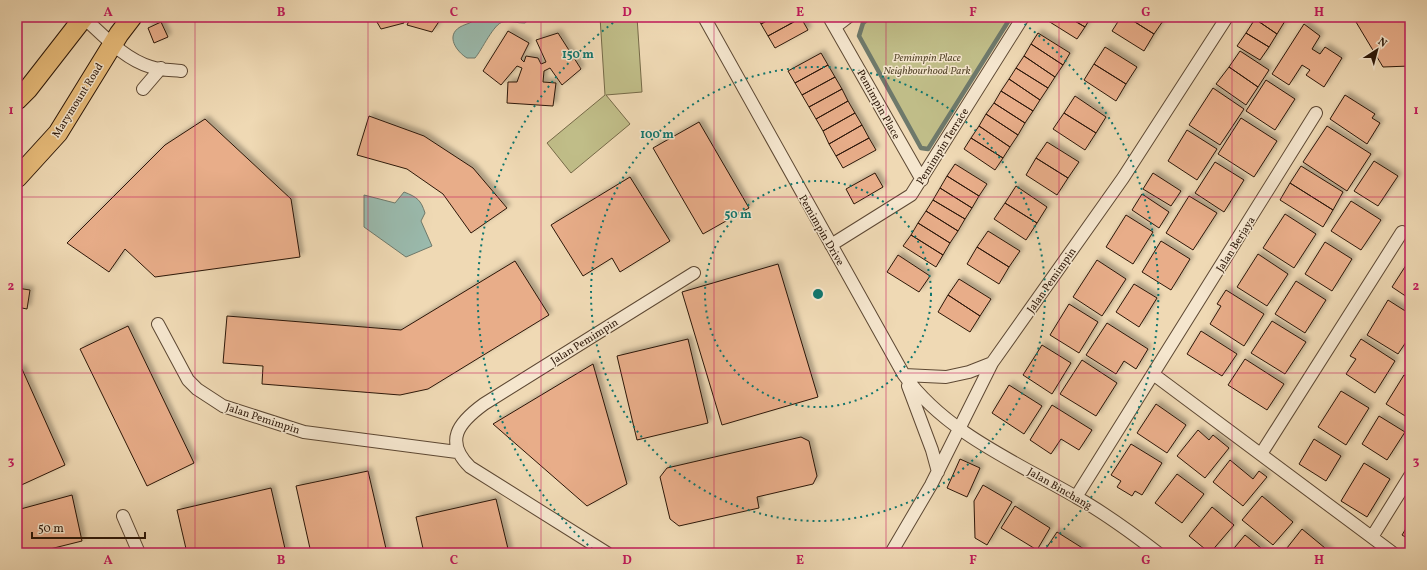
<svg xmlns="http://www.w3.org/2000/svg" width="1427" height="570" viewBox="0 0 1427 570" font-family="Vollkorn,serif">
<style>
.green{fill:#c0bd88;stroke:#766a48}
.water{fill:#9abaad;stroke:#6e796b}
.lines{fill:none;stroke-linecap:round;stroke-linejoin:round}
.stream{stroke:#6e796b;stroke-width:4.5}
.building{fill:#e8ad89;stroke:#2c1708;filter:url(#shadow)}
.minor-casing{stroke:#5d4833;stroke-width:14}
.primary-casing{stroke:#2c1708;stroke-width:21}
.minor{stroke:#f5e6ce;stroke-width:12}
.primary{stroke:#e8bc7a;stroke-width:19}
.grid{fill:none;stroke:#c2185b;stroke-width:1;stroke-opacity:0.55}
.ring{fill:none;stroke:#0f766e;stroke-width:2;stroke-dasharray:2 4}
.labels{text-anchor:middle;stroke-width:3;stroke-linejoin:round;paint-order:stroke}
.park-label{font-size:11px;font-style:italic;fill:#58492e;stroke:#f5e6ce}
.street-label{font-size:11px;fill:#2c1708;stroke:#f5e6ce}
.centre{fill:#0f766e;stroke:#f5e6ce;stroke-width:2}
.ring-label{font-size:12px;text-anchor:middle;font-weight:bold;fill:#0f766e;stroke:#f5e6ce;stroke-width:3;stroke-linejoin:round;paint-order:stroke}
.neatline{fill:none;stroke:#c2185b;stroke-width:1.5}
.grid-label{font-size:13px;text-anchor:middle;font-weight:bold;fill:#c2185b}
</style>
<defs>
<filter id="shadow"><feDropShadow dx="3.5" dy="-3.5" stdDeviation="2" flood-color="#0004"/></filter>
</defs>
<rect width="100%" height="100%" fill="#efd9b4"/>
<filter id="stains"><feTurbulence type="fractalNoise" baseFrequency=".005" numOctaves="4"/><feColorMatrix values="0 0 0 0 .2 0 0 0 0 .09 0 0 0 0 .02 0 0 0 .5 -.17"/></filter>
<radialGradient id="worn" r=".72"><stop offset=".6" stop-color="#630" stop-opacity="0"/><stop offset="1" stop-color="#630" stop-opacity=".3"/></radialGradient>
<path class="green" d="M600 17H637L642 92 606 95 630 124 571 173 547 143 605 95Z
M870 17H1011L928 149 921 148 859 36 863 23Z"/>
<path class="water" d="M476 17H532L525 23C518 23 510 21 503 22 494 23 482 50 475 58H467C457 52 445 36 460 27 467 23 472 24 476 17Z
M404 192C417 197 421 200 425 213L421 221 432 246 406 257 364 227V195L395 203Z"/>
<g class="lines">
<path class="stream" d="M870 17 863 23 859 36 921 148 928 149 1011 17"/>
</g>
<path class="building" d="M374 17H402L404 23 381 29Z
M411 17H442L432 32 407 25Z
M757 17H774L761 24Z
M774 17H800L801 18 768 36 761 24Z
M1047 17H1068L1085 27 1077 39 1045 19Z
M1068 17H1091L1085 27Z
M1121 17H1127L1154 34 1144 51 1112 31Z
M1127 17H1164L1165 18 1154 34Z
M1256 17H1278L1285 21 1277 34 1255 19Z
M1353 17H1410V66L1383 67Z
M801 18 808 30 775 48 768 36Z
M1255 19 1277 34 1269 47 1246 33Z
M161 22 168 37 154 43 148 28Z
M1304 24 1320 36 1312 49 1320 54 1325 47 1342 58 1324 87 1306 75 1310 70 1302 65 1289 85 1272 74Z
M508 31 529 43 521 59 524 62 526 56 538 58 541 64 546 62 536 40 558 33 581 69 562 85 550 68 544 71 543 82 556 83 553 106 507 103 508 82H517L522 68 517 66 501 85 483 71Z
M1038 33 1070 53 1063 65 1031 44Z
M1246 33 1269 47 1260 60 1237 46Z
M1031 44 1063 65 1055 77 1024 56Z
M1105 47 1137 67 1126 84 1094 64Z
M1240 51 1269 70 1258 87 1229 67Z
M821 53 828 65 795 83 788 71Z
M1024 56 1055 77 1048 88 1016 68Z
M1094 64 1126 84 1116 101 1084 80Z
M828 65 835 77 802 95 795 83Z
M1229 67 1258 87 1246 105 1216 84Z
M1016 68 1048 88 1040 100 1009 79Z
M835 77 842 89 809 107 802 95Z
M1009 79 1040 100 1033 111 1001 91Z
M1266 80 1295 99 1275 130 1246 111Z
M1213 88 1244 109 1220 145 1189 125Z
M842 89 848 101 816 119 809 107Z
M1001 91 1033 111 1025 123 994 103Z
M1345 95 1375 114 1372 118 1380 123 1367 144 1330 119Z
M1075 96 1106 117 1096 133 1064 113Z
M848 101 855 113 823 131 816 119Z
M994 103 1025 123 1018 135 986 114Z
M855 113 862 125 829 144 823 131Z
M1064 113 1096 133 1085 150 1053 129Z
M986 114 1018 135 1010 147 979 126Z
M369 116 424 136 473 168 507 208 471 233 443 194 407 169 357 155Z
M1241 118 1277 141 1254 177 1218 154Z
M205 119 291 199 300 257 155 277 125 249 109 272 67 243 165 145Z
M699 122 749 208 703 234 653 148Z
M862 125 869 138 836 156 829 144Z
M979 126 1010 147 1003 158 971 138Z
M1327 126 1371 154 1347 191 1303 162Z
M1187 130 1217 149 1197 180 1168 161Z
M869 138 876 150 843 168 836 156Z
M971 138 1003 158 995 170 964 149Z
M1047 142 1079 162 1068 178 1036 158Z
M1036 158 1068 178 1057 195 1026 175Z
M1374 161 1398 176 1378 206 1354 191Z
M1215 162 1244 180 1224 212 1195 193Z
M955 164 987 184 979 196 947 176Z
M1301 166 1343 192 1333 210 1290 183Z
M875 173 883 187 854 204 846 189Z
M1153 173 1181 191 1171 206 1143 189Z
M947 176 979 196 972 208 940 188Z
M630 177 670 241 620 272 612 258 583 276 551 225Z
M1290 183 1333 210 1323 227 1280 200Z
M1016 186 1047 207 1037 223 1005 203Z
M940 188 972 208 965 219 933 200Z
M1142 194 1169 212 1159 228 1132 210Z
M1189 196 1217 213 1193 250 1166 233Z
M933 200 965 219 958 231 926 211Z
M1351 201 1381 220 1361 250 1331 231Z
M1005 203 1037 223 1026 240 994 219Z
M926 211 958 231 950 243 918 223Z
M1285 214 1316 234 1294 268 1263 248Z
M1126 215 1153 232 1133 264 1106 247Z
M918 223 950 243 943 255 911 235Z
M988 231 1020 251 1009 267 977 247Z
M911 235 943 255 936 267 903 246Z
M1161 241 1190 259 1171 290 1142 272Z
M1325 242 1352 259 1332 291 1305 274Z
M977 247 1009 267 999 284 967 264Z
M1258 254 1288 274 1267 306 1237 287Z
M898 255 930 276 919 292 887 272Z
M1410 259V299L1392 287Z
M1097 260 1126 279 1102 316 1073 297Z
M515 261 549 315 428 389 400 395 262 384 263 366 223 363 227 316 401 330Z
M778 264 818 397 722 425 682 292Z
M959 279 991 299 980 316 948 295Z
M1296 281 1326 300 1305 333 1275 314Z
M1134 284 1157 298 1139 327 1116 312Z
M17 288 30 290 27 309 17 307Z
M1226 290 1264 314 1244 346 1210 324 1221 306 1217 304Z
M948 295 980 316 970 332 938 312Z
M1388 300 1410 314V336L1398 354 1367 335Z
M1069 304 1098 322 1079 353 1050 335Z
M1272 321 1306 342 1285 374 1251 353Z
M1107 323 1148 349 1136 369 1124 361 1116 374 1086 355Z
M128 326 194 463 147 486 80 349Z
M1201 331 1237 354 1222 376 1187 354Z
M688 339 708 423 637 440 617 356Z
M1361 339 1395 361 1375 393 1346 374 1356 359 1350 356Z
M1042 345 1071 363 1052 394 1023 375Z
M1245 359 1284 384 1267 410 1228 385Z
M1082 360 1117 383 1096 416 1060 394Z
M593 364 627 484 587 506 493 424Z
M17 369H22L65 465 17 487Z
M1404 375 1410 379V419L1386 404Z
M1009 385 1042 406 1024 434 992 413Z
M1341 391 1369 408 1346 445 1318 427Z
M1156 404 1186 425 1167 453 1137 433Z
M1052 405 1092 430 1079 450 1061 439 1051 454 1030 440Z
M1379 416 1405 432 1387 460 1362 444Z
M1198 430 1209 440 1213 435 1229 448 1205 478 1177 456Z
M801 437 809 441 817 476 813 484 757 497 759 508 679 526 670 519 660 477 667 468Z
M1314 439 1341 456 1326 481 1299 464Z
M1131 444 1162 463 1142 495 1135 491 1132 496 1117 487 1121 481 1111 475Z
M960 459 980 468 967 497 947 488Z
M1230 460 1253 479 1259 471 1267 477 1243 506 1213 482Z
M1364 463 1390 479 1367 517 1341 501Z
M368 471 387 553H311L296 486Z
M1177 474 1204 494 1182 523 1155 503Z
M983 485 1012 502 987 545 975 538 974 501Z
M271 488 286 553H187L177 510Z
M72 495 82 541 34 553H17V510Z
M1262 496 1293 522 1273 545 1242 520Z
M496 499 509 553H424L416 517Z
M1015 506 1050 528 1037 550 1001 528Z
M1212 507 1234 525 1210 553 1189 536Z
M1410 522V540L1402 535Z
M1302 529 1331 553H1283Z
M1057 532 1084 549 1081 553H1043Z
M1245 535 1267 553H1230Z"/>
<g class="lines">
<g class="minor-casing">
<path id="minor" d="M83 17C103 35 124 59 151 67 160 70 172 70 181 71
M704 17 904 375C946 433 1016 462 1076 497 1105 513 1132 533 1158 553
M829 17 922 180
M835 27 848 17
M143 89 161 68
M831 245 911 195 1023 17
M158 324 188 380 197 389 223 406 304 432 457 452
M1153 374 1393 553
M904 375 946 377 969 372 992 363
M908 386 932 450 938 472
M1261 454 1402 232
M1076 497 1316 113
M123 516 139 553
M1372 537 1410 476
M607 553 470 467C444 441 458 423 484 404L694 273
M891 553 931 485 992 363 1123 178 1227 17"/>
</g>
<g class="primary-casing">
<path id="primary" d="M17 100 28 89 84 17
M17 178 58 133 119 34 132 17"/>
</g>
<use href="#minor" class="minor"/>
<use href="#primary" class="primary"/>
</g>
<path class="grid" d="M195 17V553M368 17V553M541 17V553M714 17V553M886 17V553M1059 17V553M1232 17V553M17 197H1410M17 373H1410"/>
<g class="ring">
<circle cx="818" cy="294" r="113"/>
<circle cx="818" cy="294" r="227"/>
<path d="M597 553A340 340 0 0 1 621 17M1015 17A340 340 0 0 1 1039 553"/>
</g>
<g class="labels">
<g class="park-label">
<text x="927" y="61">Pemimpin Place<tspan x="927" dy="13">Neighbourhood Park</tspan></text>
</g>
<g class="street-label">
<text transform="translate(77 100) rotate(-58)" y="4">Marymount Road</text>
<text transform="translate(879 104) rotate(61)" y="4">Pemimpin Place</text>
<text transform="translate(942 146) rotate(-58)" y="4">Pemimpin Terrace</text>
<text transform="translate(822 230) rotate(60)" y="4">Pemimpin Drive</text>
<text transform="translate(1235 244) rotate(-58)" y="4">Jalan Berjaya</text>
<text transform="translate(1051 280) rotate(-55)" y="4">Jalan Pemimpin</text>
<text transform="translate(584 341) rotate(-32)" y="4">Jalan Pemimpin</text>
<text transform="translate(263 418) rotate(18)" y="4">Jalan Pemimpin</text>
<text transform="translate(1060 488) rotate(30)" y="4">Jalan Binchang</text>
</g>
</g>
<circle cx="818" cy="294" r="6" class="centre"/>
<g class="ring-label">
<text x="578" y="58">150 m</text>
<text x="657" y="138">100 m</text>
<text x="738" y="218">50 m</text>
</g>
<rect width="1427" height="570" fill="none" stroke="#efd9b4" stroke-width="44"/>
<g transform="translate(1377 50) rotate(36)" stroke="#f5e6ce" stroke-width="3" paint-order="stroke">
<path d="M0-3L7 15L0 10L-7 15Z" fill="#2c1708"/>
<text y="-6" font-size="11" font-weight="bold" text-anchor="middle" fill="#2c1708">N</text>
</g>
<path d="M32 532v6h113v-6" fill="none" stroke="#2c1708" stroke-width="2"/>
<text x="38" y="532" font-size="12" fill="#2c1708" stroke="#f5e6ce" stroke-width="3" paint-order="stroke">50 m</text>
<rect x="22" y="22" width="1383" height="526" class="neatline"/>
<g class="grid-label">
<text x="108" y="16">A</text>
<text x="281" y="16">B</text>
<text x="454" y="16">C</text>
<text x="627" y="16">D</text>
<text x="800" y="16">E</text>
<text x="973" y="16">F</text>
<text x="1146" y="16">G</text>
<text x="1319" y="16">H</text>
<text x="11" y="114">1</text>
<text x="1416" y="114">1</text>
<text x="11" y="290">2</text>
<text x="1416" y="290">2</text>
<text x="11" y="465">3</text>
<text x="1416" y="465">3</text>
<text x="108" y="564">A</text>
<text x="281" y="564">B</text>
<text x="454" y="564">C</text>
<text x="627" y="564">D</text>
<text x="800" y="564">E</text>
<text x="973" y="564">F</text>
<text x="1146" y="564">G</text>
<text x="1319" y="564">H</text>
</g>
<rect width="100%" height="100%" filter="url(#stains)"/>
<rect width="100%" height="100%" fill="url(#worn)"/>
</svg>
